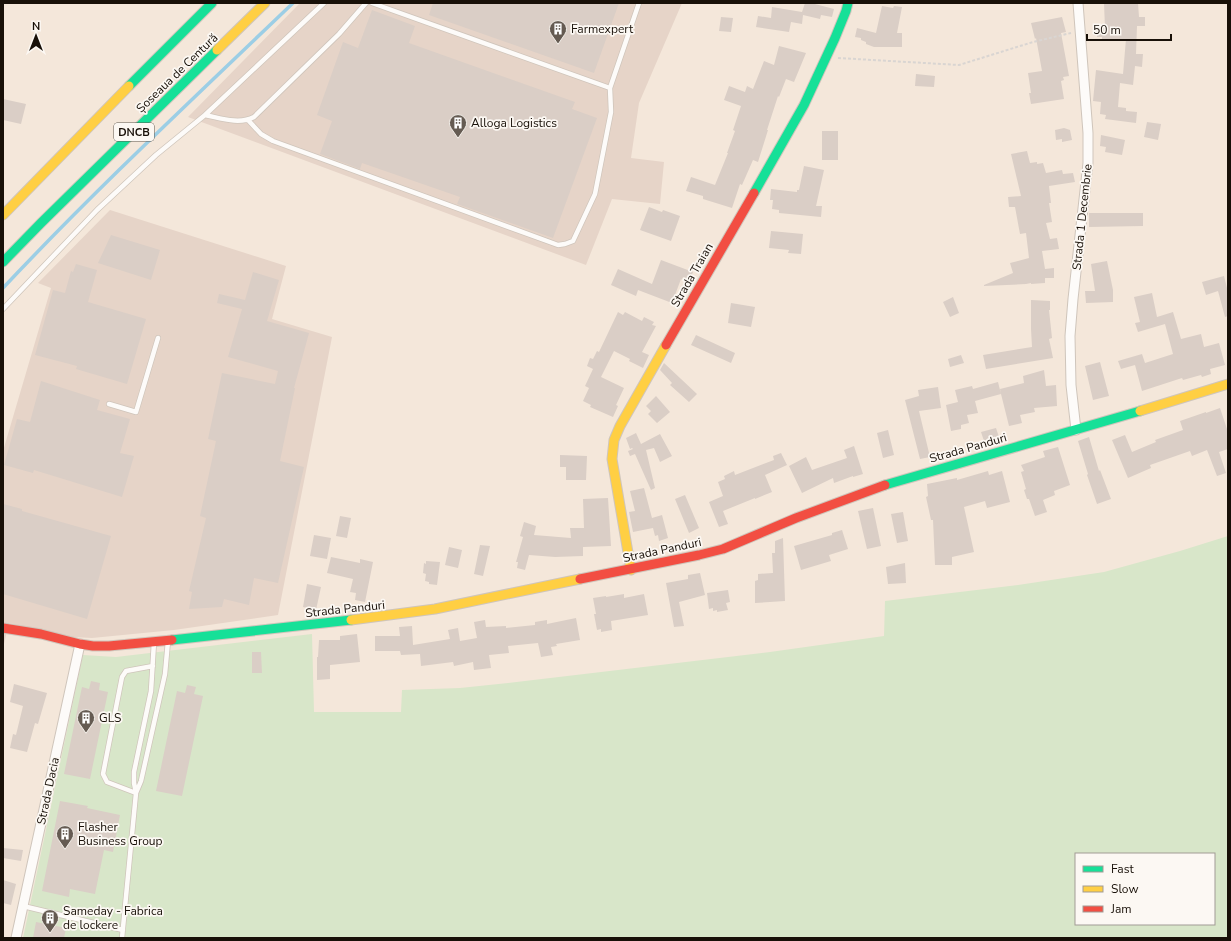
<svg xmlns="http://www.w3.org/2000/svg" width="1231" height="941" viewBox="0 0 1231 941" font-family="'Nunito Sans',sans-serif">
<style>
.industrial{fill:#e6d4c8}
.green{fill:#d8e6c9;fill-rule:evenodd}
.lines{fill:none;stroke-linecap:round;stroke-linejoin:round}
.stream{stroke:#9ccee5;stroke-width:3.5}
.building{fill:#dacec6}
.lane-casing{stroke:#cfc5bb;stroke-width:6}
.street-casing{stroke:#cfc5bb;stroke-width:11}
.fast-casing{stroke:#cfc5bb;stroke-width:11}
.slow-casing{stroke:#cfc5bb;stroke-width:11}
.jam-casing{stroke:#cfc5bb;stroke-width:11}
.path{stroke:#d9d5d2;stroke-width:2;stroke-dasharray:3 2;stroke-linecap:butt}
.lane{stroke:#fdfbf9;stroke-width:4.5}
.street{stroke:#fdfbf9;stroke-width:9}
.fast{stroke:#16e098;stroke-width:9}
.slow{stroke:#ffcf43;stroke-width:9}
.jam{stroke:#f24e42;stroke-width:9}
.labels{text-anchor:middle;stroke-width:3.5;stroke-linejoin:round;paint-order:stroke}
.shield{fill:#fcf8f3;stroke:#5c564e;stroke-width:1}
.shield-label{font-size:11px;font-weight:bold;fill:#181008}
.poi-label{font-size:12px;fill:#181008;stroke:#fcf8f3;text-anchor:start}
.street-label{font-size:12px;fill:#181008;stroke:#fcf8f3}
</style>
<rect width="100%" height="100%" fill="#f4e7da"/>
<path class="industrial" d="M300 3H682L639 103 631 158 664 162 660 204 612 199 586 265 188 117Z
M110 210 286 266 272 319 332 337 278 615 174 630 92 638 73 637 9 623 3 648V451L51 288 38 283Z"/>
<path class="green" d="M1228 536V938H23L83 655 116 657 312 634 314 712H401L402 690 460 688 508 683 770 652 884 636 885 601 1018 585 1104 572 1180 551ZM1076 854H1214V924H1076Z"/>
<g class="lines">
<path class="stream" d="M3 288C96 189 195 97 293 3"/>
</g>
<path class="building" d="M433 3H619L594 73 429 15Z
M805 3H811L834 9 832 17 821 15 820 19 803 15 802 24 791 22 789 32 756 27 758 16 771 18 772 7 802 12Z
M1104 3H1138L1139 17H1145V26H1137L1136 54H1143L1142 67 1135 66 1133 85 1120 83 1118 107 1126 108V111L1137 112 1136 123 1105 119 1106 115 1100 114 1101 102 1093 101 1096 70 1123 74 1126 39H1102V37H1097V28H1105Z
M882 6 893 8 894 6 902 7 897 33H902V47H874L866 44V42L861 40V38L855 37 857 28 876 33Z
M372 10 415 26 409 43 575 102 572 109 597 118 553 238 457 204 460 197 362 163 360 169 320 154 332 121 317 115 343 42 358 48Z
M721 17 733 18 731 32 719 31Z
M1062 17 1066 32 1061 33 1069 76 1063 77 1064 80 1061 81 1064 99 1031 104 1029 93H1031L1028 73 1042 71 1036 38 1035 39 1031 23Z
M779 46 806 53 794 82 786 79 779 97 778 96 767 130H768L758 162 753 160 742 185 740 184 732 208 703 199V196L686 191 691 177 715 185 728 153H727L735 131 733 130 741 106 724 100 729 86 745 92 747 86 753 89 764 61 774 65Z
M916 74 935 76 934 87 915 86Z
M3 99 26 104 21 124 3 120Z
M1147 122 1161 124 1158 140 1144 137Z
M1064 128 1070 130 1072 140 1062 142V139L1056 140 1055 130Z
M822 131H838V160H822Z
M1101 135 1125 140 1122 155 1105 152 1106 147 1100 146Z
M1027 151 1030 163 1037 162V164L1043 163 1046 173 1062 170 1063 174 1073 173 1075 182 1049 186 1051 203H1049L1052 222 1046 223 1050 239 1057 238 1059 249 1042 251 1045 269 1054 268V278H1045V283L1031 284V283L1026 284 984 286V285L1013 273 1010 263 1029 258 1026 233 1020 234 1015 207H1009L1008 197 1021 196 1011 154Z
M804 166 824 170 816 206H822L821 217 779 213V210L772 209 773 200H770L771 189 797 192V190H799Z
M649 207 662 212 663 210 680 216 671 241 640 230Z
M1089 213H1143V226L1089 227Z
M771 231 803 234 801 254 788 253 789 250 769 248Z
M111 235 160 250 151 280 98 263Z
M661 260 693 272 690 280 683 277 682 280 681 279 672 303 638 290 636 296 611 285 618 269 652 284Z
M1107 261 1113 290V302L1086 303 1085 291H1095L1091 264Z
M76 264 97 270 88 302 146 319 127 384 76 369 77 366 35 355 53 290 65 293 71 271 73 272Z
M253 272 279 280 267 321 309 333 294 388H295L280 461 304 467 278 583 254 578 249 605 224 599 222 607 189 609 192 592 189 591 206 518 200 516 216 441 208 439 222 373 275 384 278 371 228 357 242 309 217 303 219 294 245 300Z
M1224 276 1228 292V316L1225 317 1218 291 1206 295 1202 282Z
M1152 293 1157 317 1173 312 1181 339 1201 334 1204 347 1219 343 1225 365 1210 369 1211 374 1202 377 1201 375 1183 380 1182 378 1142 391 1135 365 1121 369 1118 361 1142 354 1145 363 1173 354 1165 324 1138 332 1135 323 1140 322 1134 297Z
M953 297 959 313 950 317 943 302Z
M1031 300 1050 301V310H1049L1052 338 1049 339 1053 358 986 369 983 355 1032 347 1031 329Z
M731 303 755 307 751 327 728 323Z
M618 312 623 315 625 312 642 321 644 317 654 322 652 325 656 326 642 352 649 355 643 368 629 361 630 359 614 351 601 377 624 388 616 405 618 406 613 417 590 407 591 405 583 401 589 388 585 386 593 369 587 366 590 358 593 359 597 351 599 352Z
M696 335 735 353 731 363 691 345Z
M961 355 964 363 950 367 948 359Z
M1100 362 1109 396 1093 400 1085 366Z
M664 363 697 394 689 402 670 385 672 383 660 370Z
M1044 370 1046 386 1056 385 1057 406 1034 408 1035 412 1020 415 1022 423 1009 426 1001 394 975 401 978 413 967 415 969 423 961 425V429L951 431 946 405 958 402 955 390 972 386 973 389 998 382 1001 394 1000 389 1024 383 1023 376Z
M41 381 100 400 97 410 130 419 120 453 134 456 122 497 34 470 33 473 4 465 17 419 30 422Z
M938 387 941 408 919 411 930 457 920 459 905 400 919 396 918 390Z
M656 396 670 412 657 423 648 414 651 411 646 406Z
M1220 408 1228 432V449L1219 452 1226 473 1217 476 1207 450 1192 456 1190 451 1150 465 1151 468 1128 478 1112 440 1125 435 1132 452 1156 442 1155 440 1183 430 1180 421 1206 412V413Z
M996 428 999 437 984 441 981 432Z
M888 430 894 455 883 458 877 433Z
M636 433 641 444 660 434 672 456 660 462 654 448 646 450 655 488 651 490 635 454 630 456 628 451 633 449 632 448 630 449 626 438Z
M1089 437 1099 471 1100 470 1111 499 1097 504 1087 475 1088 474 1078 441Z
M854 446 863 474 853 477V476L834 483 833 478 802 493 789 466 806 457 812 470 847 458 844 450Z
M1058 447 1070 485 1054 491 1055 495 1043 500 1047 512 1035 516 1029 499H1027L1024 490 1026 489 1021 472 1024 471 1021 465 1045 457 1043 451Z
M781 453 787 465 765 475 772 492 755 499V498L723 511 728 524 719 527 709 502 723 496 718 482 725 479 724 476 734 471 735 475 774 460 773 456Z
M560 455 587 456 586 480H566V467H560Z
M988 471 989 475 1002 471 1010 502 987 508 985 501 964 507 974 552 952 557V565H935L933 520H931L926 497 928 496 927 484 957 478V480Z
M644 488 652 518 662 515 668 538 659 541 658 535 655 536 653 528 633 532 629 512 635 511 630 491Z
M685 495 699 528 689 533 675 499Z
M608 498 611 546 583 547V556L555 557 529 555 525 570 517 568 518 562H516L523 537 520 536 524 522 536 526 534 535 571 538 570 528H584L583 499Z
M3 504 22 509V511L111 536 87 619 3 594Z
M873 508 881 546 867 549 858 511Z
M903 512 908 541 897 543 891 514Z
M340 516 351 518 347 538 336 536Z
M842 530 848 549 829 555 831 561 801 570 794 546 832 535V533Z
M314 535 331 538 327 559 310 556Z
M783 538 785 601 755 603V581L758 580V574L773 573 772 553H775V541Z
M480 545 490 546 483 576 474 574Z
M449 547 462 550 458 568 445 565Z
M331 557 360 563V559L373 562 365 602 355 600 356 593 350 592 353 579 327 573Z
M426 561 440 562 437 585 429 584V582L425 581 426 574 423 573 424 563 426 564Z
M905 563 906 583 888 584 886 567Z
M700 573 705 595 679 602 684 626 674 627 666 583 688 579V575Z
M307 584 321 587 316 610 303 607Z
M728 590 730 602 726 603 728 610 717 612V610L713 611V608L709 609 707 593Z
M624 594V598L644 594 648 615 611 621 612 630 601 632V629L597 630 594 614H596L593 598 606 596V597Z
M576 618 580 640 556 644 557 646 551 647 553 655 541 657 538 643 508 646 509 653 489 655 491 668 474 670 473 662 454 666 453 662 421 666 420 654 401 655 400 651H375V636H400L399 627 412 626 413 645 450 639 448 630 458 628 460 641 477 638 474 622 485 620 486 627 506 626V628L535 625V622L547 620V624Z
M357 634 360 662 330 665V679L317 680V657H318L319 640H340V636Z
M252 652H261L262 673H252Z
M91 681 100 683 99 690 108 692 90 779 64 774 82 687 89 689Z
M14 684 47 693 38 724 35 723 27 752 10 748 13 734 16 735 23 706 10 702Z
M187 685 196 687 194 694 203 696 182 796 156 791 177 691 185 693Z
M60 801 88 806 87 808 120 815 113 852 104 850 95 894 70 889 69 897 42 891Z
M3 848 23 850 21 861 3 858Z
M3 880 16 884 11 905 3 903Z
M36 922 66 928 64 938H33Z"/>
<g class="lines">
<g class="lane-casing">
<path id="lane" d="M372 3 610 88
M205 115 324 3
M248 120 261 134 273 141 558 245 565 244 573 241 595 194 611 112 610 88 639 3
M3 309 97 210 156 155 205 115C220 118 239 125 254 117L339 34 366 3
M109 404 136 412 158 338
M136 793 107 782 103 774 122 677 126 671 153 666
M136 793 141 781 165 674 168 641
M23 906 123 930
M122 938 136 793 134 783V772L151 691 154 642"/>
</g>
<g class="street-casing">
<path id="street" d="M1076 430 1071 385 1070 336 1073 299 1088 163V133L1078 3
M16 938 80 644"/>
</g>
<g class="fast-casing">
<path id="fast" d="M129 86 212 3
M754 193 804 105 835 38 846 11 848 3
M3 262 41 223 217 50
M885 485 1140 411
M172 640 351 620"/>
</g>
<g class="slow-casing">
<path id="slow" d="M217 50 265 3
M3 215 129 86
M1140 411 1228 384
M631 570 612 459 614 440 620 426 666 345
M351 620 435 609 580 579"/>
</g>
<g class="jam-casing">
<path id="jam" d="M666 345 754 193
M580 579 699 555 723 549 796 518 885 485
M3 628 41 634 80 644 93 646H109L172 640"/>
</g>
<path class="path" d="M838 58 959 65 1033 42 1071 33"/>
<use href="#lane" class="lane"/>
<use href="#street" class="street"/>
<use href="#fast" class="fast"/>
<use href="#slow" class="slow"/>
<use href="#jam" class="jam"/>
</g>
<defs>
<g id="building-pin" transform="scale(0.9)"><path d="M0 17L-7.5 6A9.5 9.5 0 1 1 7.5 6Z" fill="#655b52" stroke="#fcf8f3"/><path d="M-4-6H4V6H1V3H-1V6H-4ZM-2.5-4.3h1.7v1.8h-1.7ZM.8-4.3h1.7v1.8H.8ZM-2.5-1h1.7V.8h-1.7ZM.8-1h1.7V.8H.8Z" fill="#fff"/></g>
</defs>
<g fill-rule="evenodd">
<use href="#building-pin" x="558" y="29"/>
<use href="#building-pin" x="458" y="123"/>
<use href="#building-pin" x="86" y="718"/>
<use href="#building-pin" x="65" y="834"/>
<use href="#building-pin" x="50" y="918"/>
</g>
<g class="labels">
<rect class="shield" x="114" y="123" width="40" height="18" rx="3"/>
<g class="shield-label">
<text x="134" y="136">DNCB</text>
</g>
<g class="poi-label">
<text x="571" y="33">Farmexpert</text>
<text x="471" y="127">Alloga Logistics</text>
<text x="99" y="722">GLS</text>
<text x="78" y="831">Flasher<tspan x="78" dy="14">Business Group</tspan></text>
<text x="63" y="915">Sameday - Fabrica<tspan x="63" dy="14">de lockere</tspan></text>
</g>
<g class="street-label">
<text transform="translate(177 73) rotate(-44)" y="4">Șoseaua de Centură</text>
<text transform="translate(1082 217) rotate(-84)" y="4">Strada 1 Decembrie</text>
<text transform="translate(692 275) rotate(-60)" y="4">Strada Traian</text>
<text transform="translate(968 448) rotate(-16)" y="4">Strada Panduri</text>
<text transform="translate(662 550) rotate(-12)" y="4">Strada Panduri</text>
<text transform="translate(345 609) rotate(-6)" y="4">Strada Panduri</text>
<text transform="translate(48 791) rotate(-78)" y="4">Strada Dacia</text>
</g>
</g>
<rect width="1231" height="941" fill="none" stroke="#181008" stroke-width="8"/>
<rect x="1075" y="853" width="140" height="72" fill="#fcf8f3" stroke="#a19b95"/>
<rect x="1083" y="866" width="20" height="6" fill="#16e098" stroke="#a19b95"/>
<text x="1111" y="873" font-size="12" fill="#181008">Fast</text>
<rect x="1083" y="886" width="20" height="6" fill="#ffcf43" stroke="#a19b95"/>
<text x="1111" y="893" font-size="12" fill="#181008">Slow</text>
<rect x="1083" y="906" width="20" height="6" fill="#f24e42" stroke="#a19b95"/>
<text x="1111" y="913" font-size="12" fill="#181008">Jam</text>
<g transform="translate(36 36)" stroke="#fcf8f3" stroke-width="3" paint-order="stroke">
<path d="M0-3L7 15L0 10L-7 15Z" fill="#181008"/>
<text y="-6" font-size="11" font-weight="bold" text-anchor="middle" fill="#181008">N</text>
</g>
<path d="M1087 34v6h84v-6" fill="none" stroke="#181008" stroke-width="2"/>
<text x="1093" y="34" font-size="12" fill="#181008" stroke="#fcf8f3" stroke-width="3" paint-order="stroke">50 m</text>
</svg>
